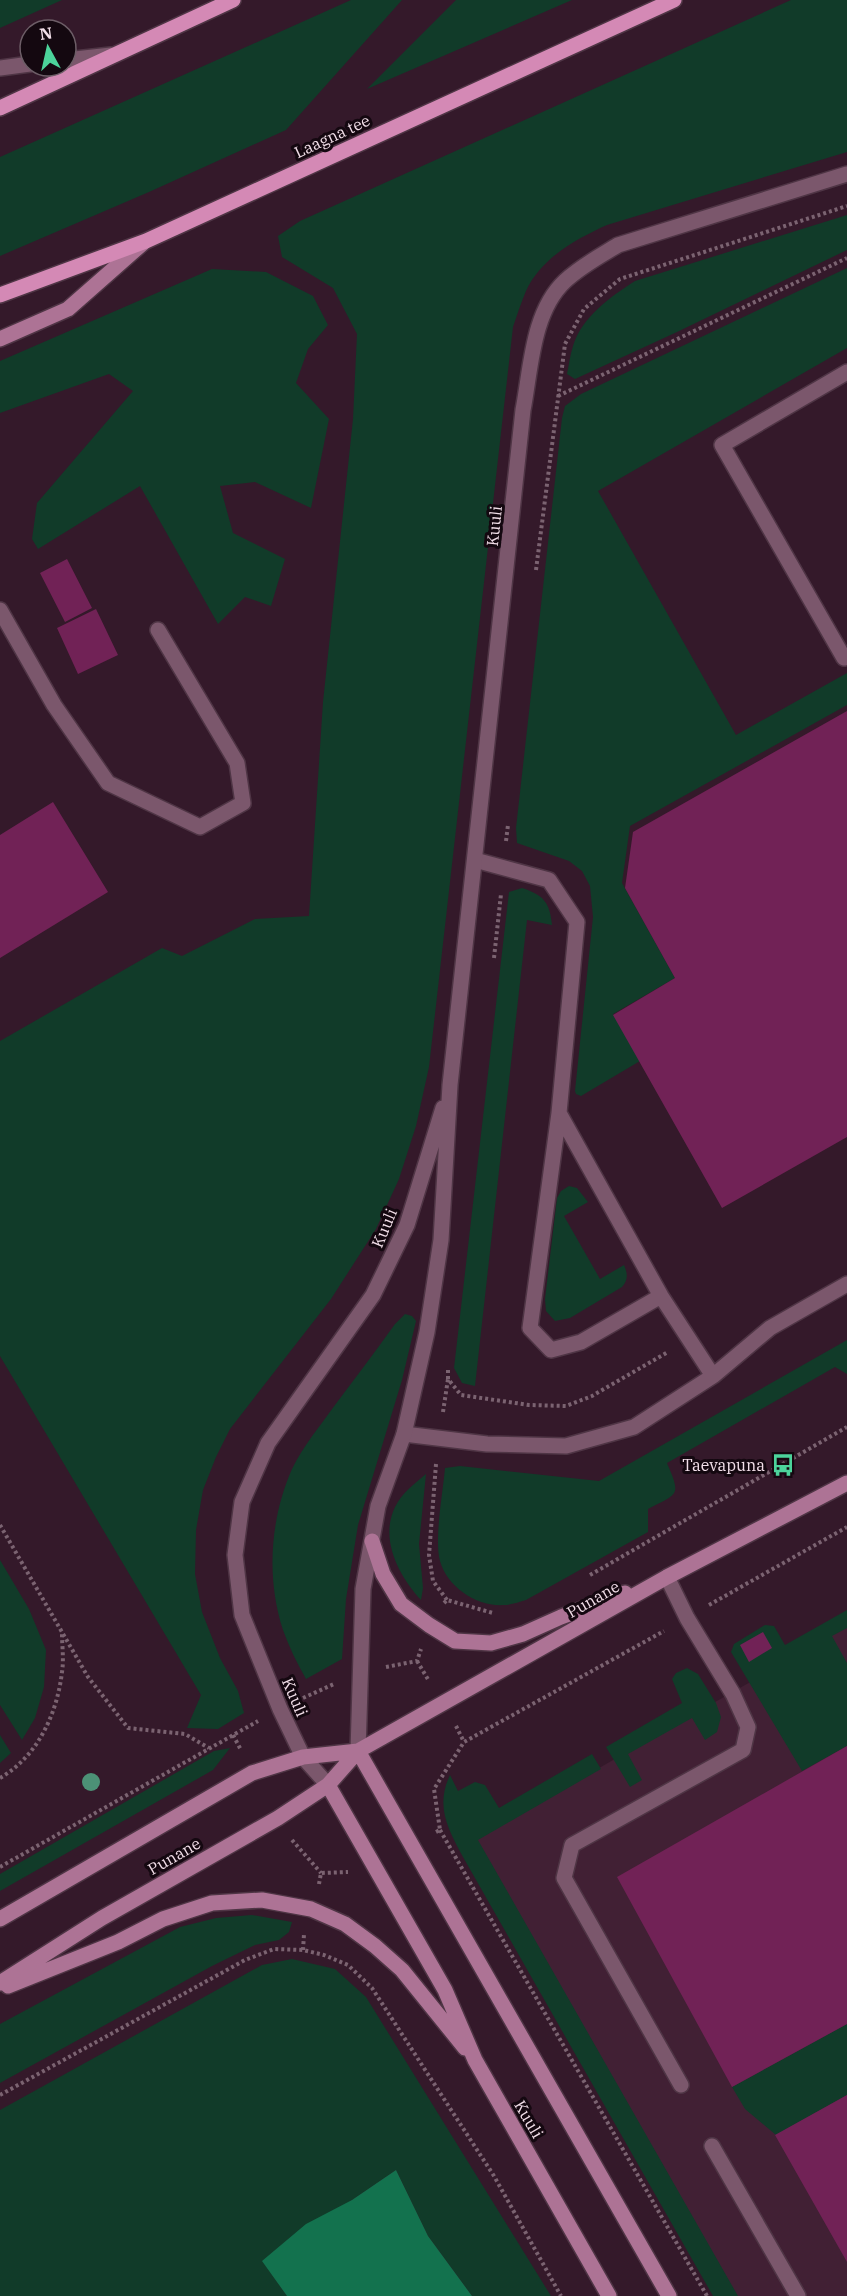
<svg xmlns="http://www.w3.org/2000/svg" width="847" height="2296" viewBox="0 0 847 2296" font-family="'IBM Plex Serif',serif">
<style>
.built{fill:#412034}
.green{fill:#113b29}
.water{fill:#13724e}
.building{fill:#712256}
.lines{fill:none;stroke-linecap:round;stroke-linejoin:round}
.lane-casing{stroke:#4f3545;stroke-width:18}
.street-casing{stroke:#4f3545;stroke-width:18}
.secondary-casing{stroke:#4f3545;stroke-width:18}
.primary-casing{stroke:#4f3545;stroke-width:18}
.path{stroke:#7b6371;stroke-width:4;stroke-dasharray:3 3;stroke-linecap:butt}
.lane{stroke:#7b576c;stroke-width:15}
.street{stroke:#7b576c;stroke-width:15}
.secondary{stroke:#ad7395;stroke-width:15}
.primary{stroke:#d489b5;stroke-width:15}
.tree{fill:#4c9176}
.labels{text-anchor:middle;stroke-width:6;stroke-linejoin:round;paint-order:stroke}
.street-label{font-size:16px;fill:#f2dfe9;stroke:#140810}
.poi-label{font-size:16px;fill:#f2dfe9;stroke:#140810;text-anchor:end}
</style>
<rect width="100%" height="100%" fill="#34192a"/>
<path class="built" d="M847 1627V2296H737L476 1838Z"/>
<path class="green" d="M0 0H62L0 28Z
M351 0H402L286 130 149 192 0 256V157Z
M456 0H572L367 89Z
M791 0H847V152L607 225C576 239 541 258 526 291 521 303 517 315 513 327L429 1067 416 1126 399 1179 376 1229 331 1299 230 1429 216 1457 203 1490 196 1530 195 1574 202 1612 220 1658 238 1691 244 1713 218 1729 187 1728 201 1695 0 1356V1041L162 948 182 956 255 919 309 916 323 702 353 419 357 334 333 288 282 257 278 236 300 221Z
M847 215V250L677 332 575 379 567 374C569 365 570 355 573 346 582 317 610 297 635 281Z
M847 268V348L598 491 736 735 847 673V705L630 826 622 883 675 978 613 1014 640 1061 581 1096 576 1094 575 1091 593 917 590 886 582 871 569 861 517 843 516 828 562 418 565 406 581 394Z
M212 269 266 272 313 296 328 325 308 349 296 383 329 419 311 508 255 482 220 486 233 533 285 559 271 606 245 597 218 624 140 486 38 549 32 539 37 503 133 391 109 374 0 413V361Z
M522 888C544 895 550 903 552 925L527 920 475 1386 462 1383 454 1368 509 892Z
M569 1186 577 1188 588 1202 564 1216 600 1279 624 1265C628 1274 628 1280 622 1287L570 1318 555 1321 546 1311 545 1299 557 1198 561 1191Z
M405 1314 412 1316 416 1321 402 1380 358 1525 346 1599 342 1659 306 1679C297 1663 289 1647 283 1630 266 1578 270 1519 292 1469 303 1446 320 1426 335 1405 355 1378 375 1352 395 1324Z
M847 1340V1374L835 1367 667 1463C681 1496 679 1493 648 1509V1532L526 1600C519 1602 511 1605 504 1605 477 1607 447 1587 440 1561 434 1539 443 1492 445 1468L460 1466 599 1481Z
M426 1474 419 1544 423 1588 421 1600C400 1577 379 1540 395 1507 402 1493 414 1484 426 1474Z
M0 1560 29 1609 46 1650 44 1687 35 1718 22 1740 0 1705Z
M847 1610V1628L832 1636 847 1663V1746L802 1771 731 1652 734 1644 765 1625 774 1626 785 1645Z
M687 1668 698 1674 716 1703 721 1717 717 1732 705 1740 692 1718 628 1754 642 1780 630 1787 606 1747 682 1703 672 1679 676 1673Z
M0 1735 11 1753 0 1763Z
M230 1748 213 1770 0 1891V1874L214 1751Z
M592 1754 601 1769 478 1840 738 2296H713L463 1857C448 1829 435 1806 450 1775L458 1791 475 1782 485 1785 499 1808Z
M252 1915 292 1922 289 1932 279 1940 255 1945 212 1966 0 2083V2024L180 1927 216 1918Z
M292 1959 335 1969 366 1997 551 2296H472L428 2236 396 2170 263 2261 287 2296H0V2110L262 1965Z
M847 2024V2095L776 2135 745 2109 732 2087Z"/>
<path class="water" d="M396 2170 428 2236 472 2296H287L262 2261 306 2224 352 2200Z"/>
<path class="building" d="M67 559 92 608 65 622 40 573Z
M96 609 118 655 78 674 57 628Z
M847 711V1137L722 1208 613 1015 675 978 625 888 633 832Z
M53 802 108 892 0 958V835Z
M763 1632 772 1648 749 1662 740 1645Z
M847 1746V2024L732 2087 617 1877Z
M847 2095V2262L775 2135Z"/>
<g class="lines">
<g class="lane-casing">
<path id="lane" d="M66 60 111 55
M0 68 30 64
M847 372 722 445 844 658 847 656
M0 610 54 705 108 783 200 827 243 803 237 763 158 630
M475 860 549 880 577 922 559 1113 661 1296 713 1376
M559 1113 530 1328 551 1350 581 1342 661 1296
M404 1434 487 1444 566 1446 634 1427 713 1376 770 1328 847 1284
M667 1577 687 1618 733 1694 748 1727 743 1750 572 1845 564 1878 681 2085
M712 2146 798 2296"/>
</g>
<g class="street-casing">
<path id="street" d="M358 1751 363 1589 378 1506 404 1434 427 1332 441 1240 450 1085 523 410C531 369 532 312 565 281 581 266 600 256 618 245L847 174
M328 1785 303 1757 280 1709 242 1615 235 1555 242 1502 268 1443 373 1295 407 1225 443 1108"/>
</g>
<g class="secondary-casing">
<path id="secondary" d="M0 339 68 309 143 243
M372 1541 383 1574 401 1604 429 1625 455 1641 491 1643 523 1634 561 1617 625 1593
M358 1751 669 2296
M328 1785 445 1990 475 2060 609 2296
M0 1919 252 1773 303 1757 358 1751
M0 1983 102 1918 278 1818 328 1785 358 1751 667 1577 847 1483
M8 1986 118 1942 163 1919 212 1903 262 1900 311 1909 345 1924 375 1946 402 1970 465 2048"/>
</g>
<g class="primary-casing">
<path id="primary" d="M0 108 233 0
M0 295 146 241 674 0"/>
</g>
<path class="path" d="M558 396 847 258
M536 570 565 344 584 309 620 279 847 206
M506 841 508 825
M494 958 501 894
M448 1370V1379L461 1395 529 1405 566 1406 592 1396 668 1352
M443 1412 448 1379
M436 1464 429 1555 433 1581 447 1600
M0 1525 88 1677 128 1728 185 1734 209 1748
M590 1575 847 1427
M444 1603 447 1600 493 1613
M709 1605 847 1527
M417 1661 429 1681
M386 1667 417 1661 421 1649
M303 1698 334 1684
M456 1726 464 1742
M233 1735 241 1750
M0 1778C38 1756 57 1714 62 1672 64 1659 62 1646 62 1634
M440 1830 707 2296
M436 1832 440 1830 434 1789 464 1742 664 1631
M292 1840 321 1873
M0 1867 258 1721
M319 1884 321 1873 348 1872
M303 1950 304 1934
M0 2095 245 1960 274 1949 303 1950 324 1955 348 1965 372 1988 494 2176 561 2296"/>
<use href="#lane" class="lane"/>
<use href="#street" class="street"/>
<use href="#secondary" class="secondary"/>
<use href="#primary" class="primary"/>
</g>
<circle class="tree" cx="91" cy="1782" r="9"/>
<defs>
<g id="bus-bare" transform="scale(1.8)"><path d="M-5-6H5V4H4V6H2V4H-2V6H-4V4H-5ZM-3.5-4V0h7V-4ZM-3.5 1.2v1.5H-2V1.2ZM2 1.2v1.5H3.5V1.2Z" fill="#4cd39b" stroke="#140810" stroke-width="2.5" paint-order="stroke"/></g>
</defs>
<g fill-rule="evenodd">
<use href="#bus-bare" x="783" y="1465"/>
</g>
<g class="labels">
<g class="street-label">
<text transform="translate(332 136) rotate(-25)" y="6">Laagna tee</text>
<text transform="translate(494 526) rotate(-84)" y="6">Kuuli</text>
<text transform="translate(384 1228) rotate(-67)" y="6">Kuuli</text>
<text transform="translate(593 1599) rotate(-30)" y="6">Punane</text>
<text transform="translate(295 1697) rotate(67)" y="6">Kuuli</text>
<text transform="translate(174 1856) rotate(-30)" y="6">Punane</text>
<text transform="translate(529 2119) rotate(60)" y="6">Kuuli</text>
</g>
<g class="poi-label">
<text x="765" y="1471">Taevapuna</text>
</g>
</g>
<g transform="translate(48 48) rotate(352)"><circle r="28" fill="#140810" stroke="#6d5e67" stroke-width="1.5"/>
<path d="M0-4.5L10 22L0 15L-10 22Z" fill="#4cd39b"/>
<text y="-9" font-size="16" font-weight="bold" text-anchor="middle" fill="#f2dfe9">N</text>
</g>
</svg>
